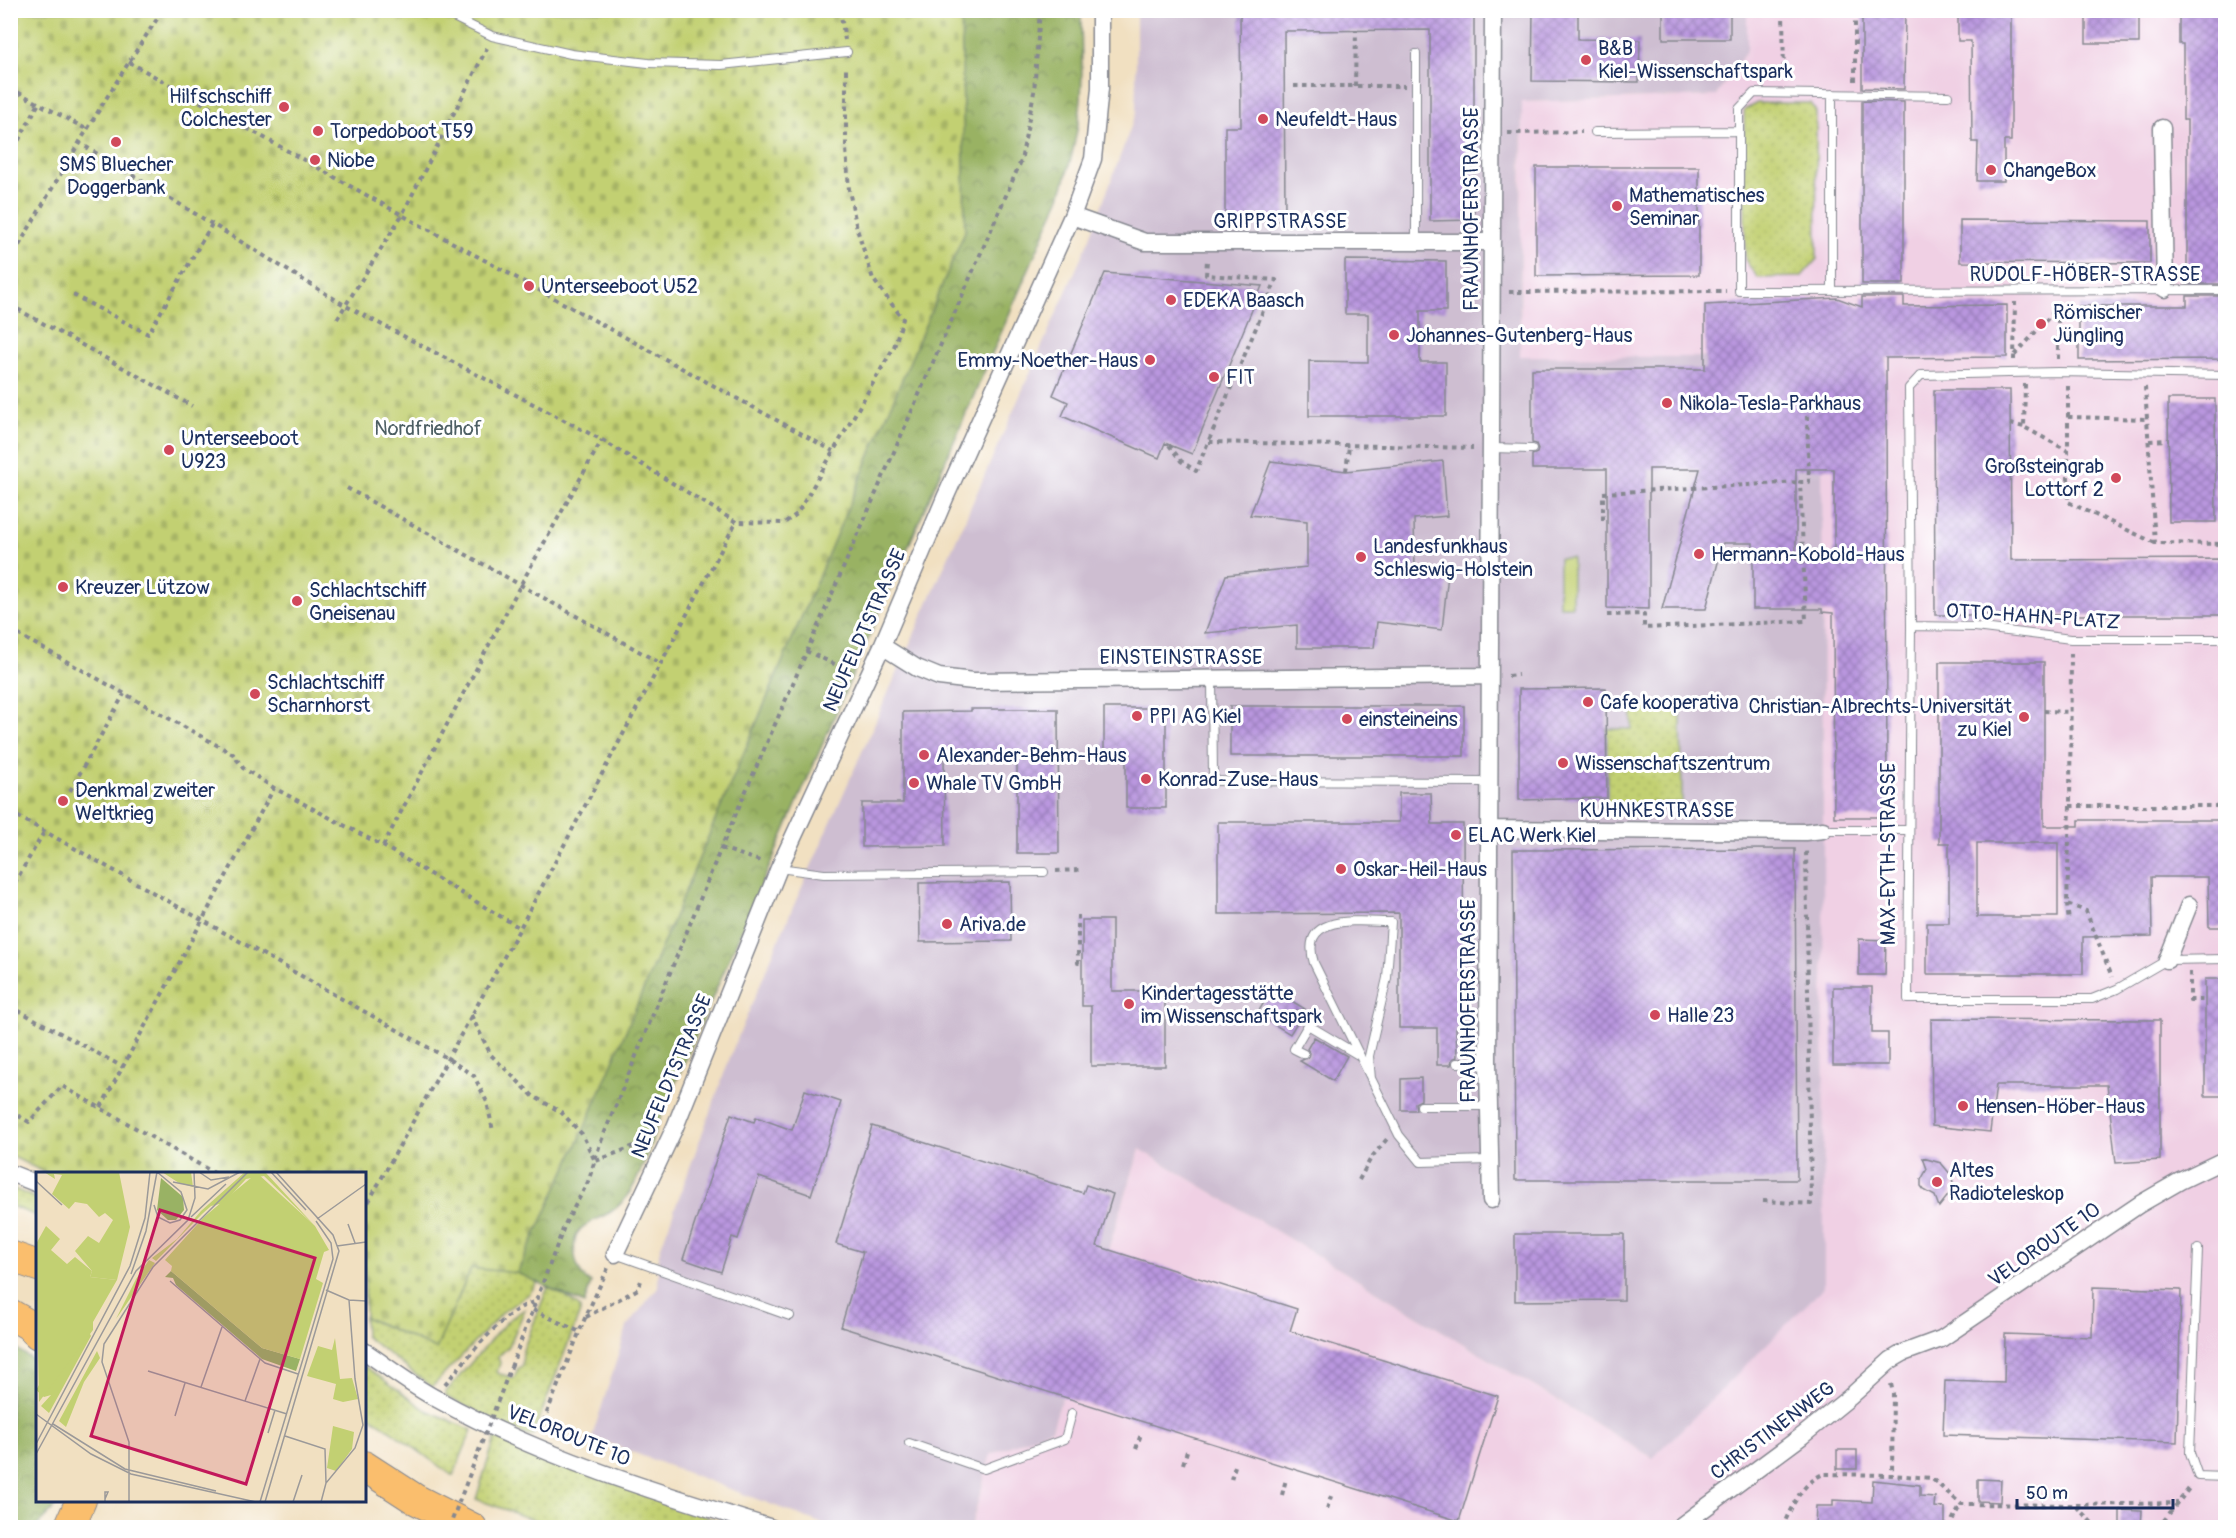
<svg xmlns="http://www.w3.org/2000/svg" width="2236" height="1538" viewBox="0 0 2236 1538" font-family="Pangolin,sans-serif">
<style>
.built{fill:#f0d0e4}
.industrial{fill:#cebed1}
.green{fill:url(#green-dots);stroke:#6e8068;stroke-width:1.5}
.forest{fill:url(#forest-crowns);stroke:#5a7061;stroke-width:1.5}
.cemetery{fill:url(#cemetery-stones);stroke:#6e8068;stroke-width:1.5}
.pitch{fill:#c2d072;stroke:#6e8068;stroke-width:1.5}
.building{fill:url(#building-cross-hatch);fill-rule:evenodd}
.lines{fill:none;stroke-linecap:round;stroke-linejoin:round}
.lane-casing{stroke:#868890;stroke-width:10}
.street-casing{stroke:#868890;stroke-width:19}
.highway-casing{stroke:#868890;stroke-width:32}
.path{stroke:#868890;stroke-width:4;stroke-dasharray:4.5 4.5;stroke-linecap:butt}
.lane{stroke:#fff;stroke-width:8}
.street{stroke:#fff;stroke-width:16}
.highway{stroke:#fabe6d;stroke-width:30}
.path-bridge{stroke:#868890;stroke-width:4;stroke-dasharray:4.5 4.5;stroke-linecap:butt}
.poi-dot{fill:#d1495b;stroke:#fff;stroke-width:2}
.labels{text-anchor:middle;stroke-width:6;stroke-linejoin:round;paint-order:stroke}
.poi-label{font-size:20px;fill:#1b2f5e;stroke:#fff;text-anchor:start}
.street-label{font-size:20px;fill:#1b2f5e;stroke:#fff}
.park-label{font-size:20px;fill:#4d5f64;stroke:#fff}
.inset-road{fill:none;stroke:#9b9999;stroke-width:1.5}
.view{fill:#c2185b;fill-opacity:0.15;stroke:#c2185b;stroke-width:3}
.inset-edge{fill:none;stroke:#1b2f5e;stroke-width:3}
</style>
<defs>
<pattern id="green-dots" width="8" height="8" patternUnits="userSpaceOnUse" patternTransform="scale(1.5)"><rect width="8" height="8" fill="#c2d072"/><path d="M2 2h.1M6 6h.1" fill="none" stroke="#a6b365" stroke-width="1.8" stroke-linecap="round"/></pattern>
<pattern id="forest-crowns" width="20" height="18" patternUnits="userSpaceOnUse" patternTransform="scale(1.5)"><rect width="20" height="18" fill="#99b264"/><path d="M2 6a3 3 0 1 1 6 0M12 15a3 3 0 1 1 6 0" fill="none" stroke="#7c9156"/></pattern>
<pattern id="cemetery-stones" width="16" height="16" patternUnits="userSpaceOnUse" patternTransform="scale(1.5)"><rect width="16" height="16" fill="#c2d072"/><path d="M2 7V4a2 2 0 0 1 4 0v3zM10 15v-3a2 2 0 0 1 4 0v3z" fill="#a6b365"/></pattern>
<pattern id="building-cross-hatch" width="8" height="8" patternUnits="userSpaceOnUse" patternTransform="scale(1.5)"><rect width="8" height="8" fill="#ba97df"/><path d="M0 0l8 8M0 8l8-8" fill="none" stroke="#967cb8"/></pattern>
</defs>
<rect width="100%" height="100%" fill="#fff"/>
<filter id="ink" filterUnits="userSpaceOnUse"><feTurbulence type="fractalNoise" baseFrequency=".0167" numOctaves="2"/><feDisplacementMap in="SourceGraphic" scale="12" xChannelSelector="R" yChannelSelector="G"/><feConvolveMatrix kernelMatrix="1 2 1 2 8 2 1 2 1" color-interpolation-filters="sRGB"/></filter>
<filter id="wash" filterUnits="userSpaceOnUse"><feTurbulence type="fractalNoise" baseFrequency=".008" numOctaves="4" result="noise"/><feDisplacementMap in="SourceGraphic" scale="24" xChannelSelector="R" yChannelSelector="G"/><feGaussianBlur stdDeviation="1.35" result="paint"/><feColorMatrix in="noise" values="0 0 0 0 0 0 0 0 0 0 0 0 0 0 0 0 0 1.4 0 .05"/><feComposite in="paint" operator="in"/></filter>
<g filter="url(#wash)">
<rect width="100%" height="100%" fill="#f1e0c1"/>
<path class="built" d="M1747 11H2225V1527L971 1528 991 1454 1052 1429 1140 1149 1653 1458 1823 822 1821 358 1520 357 1522 102 1716 96 1747 50Z"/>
<path class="industrial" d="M1136 11H1747V50L1716 96 1522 102 1520 356 1822 358 1824 1287 1653 1458 1140 1149 1052 1429 991 1454 971 1527H831L592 1437 627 1327 658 1287 659 1252 733 1049 782 932 1089 240 1136 113Z"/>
<path class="green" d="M1757 103H1811L1816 112 1817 259 1801 277 1758 278 1745 260 1744 110Z
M1632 705H1681L1682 803 1607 804V729H1632Z
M10 1187 37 1199V1216L11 1206Z
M471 1268 517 1273 538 1282 529 1294 504 1311 432 1387 365 1336 364 1317 436 1349Z
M548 1287 571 1300 580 1308V1312L533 1435 528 1436 446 1397 445 1393 507 1321 525 1309 509 1346 498 1357 500 1363 497 1373 514 1378 518 1368 522 1366 523 1350Z
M365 1366 426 1410 472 1430 453 1476 365 1412Z
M495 1438 734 1527H553L476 1499Z"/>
<path class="forest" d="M961 11H1081C1081 40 1083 69 1081 98 1079 132 1070 165 1060 197L659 1121C651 1142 643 1171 631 1190 626 1198 619 1206 612 1211 592 1224 570 1223 575 1256 577 1268 581 1277 591 1283L584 1304 517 1273 582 1134 965 231Z
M10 1344 37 1363 38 1500 55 1501 54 1508 36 1527H11Z"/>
<path class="cemetery" d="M11 11H961L965 231 582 1134 517 1273 471 1268 436 1349 365 1317 364 1174H48L11 1156Z"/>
<path class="pitch" d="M1559 558H1572V606H1559Z"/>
<g id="blocks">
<path class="building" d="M1240 10H1474V220L1430 221V30L1284 31 1285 221H1225V127H1241Z
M1533 10H1578V39L1640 40 1639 82 1532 81Z
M1663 10H1730V39H1663Z
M1862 10H1905L1904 89 1862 88Z
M1958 10H2011V141H2004V181H1977L1978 142H1972L1971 41H1958Z
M2086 10H2139V43H2086Z
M2179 10H2226V284H2187V120H2183V44H2179Z
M1862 101 1904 102V284H1862Z
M1536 167H1699V275L1536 276Z
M1960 220 2150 221V263L1960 262Z
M1345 260 1446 261V311H1420V362H1446V416H1309V361L1368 362V314H1345Z
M1105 273 1262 286 1192 454 1165 443 1159 458 1062 416 1068 402 1053 395Z
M2187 296H2226V359L2079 360V306H2187Z
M1862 297H1904V306L2007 305V357L1886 358 1887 817H1834L1833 613 1822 612V609H1753V543H1723L1706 609H1662L1700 469H1649V609L1607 608V469H1532V455L1537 453 1538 449 1536 444 1532 443V369H1705V305L1837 298 1862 307ZM1796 469H1834V561L1796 560Z
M1934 390H2010L2011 560 2226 559V615H1935Z
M2168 399H2215L2216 522H2169Z
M1271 461 1346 471 1443 461 1447 516 1414 519 1415 571 1448 574 1442 630 1377 622 1374 648H1297V625L1205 633 1226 575 1307 567V521L1250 515Z
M1939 662H2044V826H2079V820H2226V927H2209L2208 877H2151L2152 936 2083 937V974H1927V923H1949V843H1939ZM1977 843H2058V917H1977Z
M1606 688 1607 798 1519 800V689Z
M1230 706H1464V756H1230Z
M1104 708H1166V808H1126V750H1104Z
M971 709H1058L1059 853H1017V755H944L945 846 862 847V803H903V712L971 711Z
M1399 793H1431L1432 824H1463L1464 1028H1456L1457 1057 1452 1059 1451 1065H1437V1028H1399V913L1218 914V822H1399Z
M1795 849 1797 1180H1515L1513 850Z
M1010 882 1011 941 920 942 919 883Z
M1082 920H1112V991H1165V1066H1091V1006H1082Z
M1859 939 1886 940 1885 975H1859Z
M2205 979H2226V1096H2205Z
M1833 987H1872V1033H1888V1065H1833Z
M1272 989 1305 1009 1296 1011 1295 1015 1298 1021 1290 1034 1257 1014Z
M1931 1019 2160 1020V1160L2116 1163 2107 1085H1996L1990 1132 1932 1126Z
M1314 1037 1347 1056 1333 1081 1300 1061 1309 1057 1310 1053 1307 1049Z
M1421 1078V1100L1415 1103 1416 1110H1401V1079Z
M805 1090 841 1102 811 1195 759 1177 738 1239 732 1237 721 1272 683 1259 731 1114 754 1122 756 1117 792 1130Z
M872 1126 1083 1193 1086 1185 1113 1194 1097 1246 1297 1309 1290 1331 1498 1396 1459 1521 841 1327 863 1252 836 1244Z
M1923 1158 1941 1163 1952 1176 1953 1184 1950 1193 1939 1207 1935 1196 1924 1190 1921 1186V1180L1927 1169Z
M1515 1234H1624V1300L1515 1301Z
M2093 1287 2181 1290 2177 1442 1943 1435 1945 1381 2004 1383 2005 1334 2092 1337Z
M1837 1450H1857V1469H1837Z
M1978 1479 2001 1480 2000 1502 1978 1501Z
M1873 1480 1920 1485V1496L1935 1497 1934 1507 1945 1508V1527H1901V1525L1865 1524V1527H1815L1816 1506H1833V1500L1872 1502Z
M2120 1510 2142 1511 2141 1527H2120Z"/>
</g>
</g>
<g filter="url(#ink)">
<use href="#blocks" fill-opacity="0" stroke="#868890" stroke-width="1.5"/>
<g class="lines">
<g class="lane-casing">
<path id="lane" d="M439 10 492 36 571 54 648 63 721 65 847 52
M1416 54V242
M1832 94V290
M1948 96 1754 93 1739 109V291L2226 290
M1595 132 1739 131
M2226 375 2058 372 1921 375 1909 388 1911 626 1908 999H2092L2117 989 2167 960 2226 959
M1491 448 1532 449
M1911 626 1975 627 2071 639H2226
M1212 679 1213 776 1217 781 1489 782
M1823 830H1909
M779 868 824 874 1044 872
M1301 1015 1311 1021 1308 1025
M1304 1054 1294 1049 1308 1025 1360 1056
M1457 1063H1488
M1371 1079 1369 1056 1387 978 1391 922C1361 922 1298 912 1314 963L1399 1135 1421 1162 1489 1160
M1421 1106H1488
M2198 1249 2190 1453 2198 1476 2226 1477
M615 1254 790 1316
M909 1443 984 1469 1065 1439 1072 1413"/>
</g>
<g class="street-casing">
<path id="street" d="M2162 128 2165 289
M1072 216 1145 242H1492
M882 646 917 668 939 677 973 681 1489 676
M1490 829 1805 832 1823 830
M2167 960 2189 905
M10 1173 38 1184
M1491 1200 1488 1063 1493 10
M615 1254 675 1127 779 868 882 646 945 498 1072 216 1093 159 1100 88V10
M364 1351C388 1367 412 1386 437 1399 541 1457 658 1493 772 1528
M1678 1528 1802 1436 1850 1397 1891 1360 1903 1353 1941 1339 2140 1204 2180 1181 2226 1159"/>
</g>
<g class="highway-casing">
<path id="highway" d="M10 1256 38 1266
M10 1314 29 1325 38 1334
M364 1466 415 1499 472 1528
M69 1528 81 1500"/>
</g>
<path class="path" d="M840 10 845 40
M1783 10 1784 80
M129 62 402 215 833 451
M1855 81V10
M1294 86H1405
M1355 86 1356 30
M10 88 86 129
M1508 133 1582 132
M78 142 346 306 602 440 736 522 784 523 797 514 894 347 903 319 873 279 857 229 849 190 846 149V66
M10 156 39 103
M10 261C59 176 108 92 163 10
M1509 292 1726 291
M73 295 148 334 212 224
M10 305 192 406
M337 319 402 215 487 48
M2015 355 2058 307
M2058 359V304
M2014 360 2015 302
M2025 384 2024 427 2068 451
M2068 386V502L2155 543
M2145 387 2155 543 2226 544
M2068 417 2147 419
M2010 424 2024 427
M2149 441 2168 440
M1209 442 1473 448
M1169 445 1181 461 1196 471 1276 280 1206 275 1207 260
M1346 471 1349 446
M347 488 660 663
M1603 520V493L1799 482
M1607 615 1644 614V628L1806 621 1800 482H1809L1807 414
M10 630 233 754 243 768 274 788 383 846 520 928
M806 651 852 672
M2071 653 2070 806H2226
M1508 676 1518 675
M2044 711 2071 712
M70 791 124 694
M2070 806 2067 904 2086 911 2112 977
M10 812 447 1058 474 1076 487 1102 493 1131
M383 846 521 584 602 440
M721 848 763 862
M1056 871 1079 870
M10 891 44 832
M2067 904 2069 922
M1078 915V963H1082
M2190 972V1000H2205
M10 1006 123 1067
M471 1015 491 1055 533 1096 561 1112 582 1134 595 1161
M101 1107 274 788
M10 1111 29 1122 62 1086 216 1174
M596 1161 647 1141
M1359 1180 1371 1158 1387 1139
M1763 1201 1811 1204 1806 848
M364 1210 520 928 736 522
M533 1310 580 1332
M586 1317 638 1289 642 1278
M511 1367 565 1224 588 1182 600 1144 721 848 1021 161 1034 92 1040 10
M445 1384C465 1362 507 1305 536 1302
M1891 1384 1893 1393 1892 1475
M540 1430 585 1318 608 1268
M1136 1449 1141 1434
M1183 1464 1188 1448
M1231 1479 1236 1463
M1282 1495 1286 1479
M2076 1505 2178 1503
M1327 1509 1332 1493
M1782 1528C1792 1506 1801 1484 1823 1474L1892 1475 1931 1478 1961 1504 2075 1505 2097 1528
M1948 1528 1961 1504
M2158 1528 2191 1486"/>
<use href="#lane" class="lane"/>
<use href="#street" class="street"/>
<use href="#highway" class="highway"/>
<path class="path-bridge" d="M449 1528 511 1367"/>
</g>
</g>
<g class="poi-dot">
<circle cx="1586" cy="60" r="6"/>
<circle cx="284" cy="107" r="6"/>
<circle cx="1263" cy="119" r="6"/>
<circle cx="318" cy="131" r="6"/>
<circle cx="116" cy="142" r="6"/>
<circle cx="315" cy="160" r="6"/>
<circle cx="1991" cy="170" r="6"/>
<circle cx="1617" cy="206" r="6"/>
<circle cx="529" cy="286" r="6"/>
<circle cx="1171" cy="300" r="6"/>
<circle cx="2041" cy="324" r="6"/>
<circle cx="1394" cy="335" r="6"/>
<circle cx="1150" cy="360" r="6"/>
<circle cx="1214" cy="377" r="6"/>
<circle cx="1667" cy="403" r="6"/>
<circle cx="169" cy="450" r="6"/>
<circle cx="2116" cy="478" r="6"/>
<circle cx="1699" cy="554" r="6"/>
<circle cx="1361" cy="557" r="6"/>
<circle cx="63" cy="587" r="6"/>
<circle cx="297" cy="601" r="6"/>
<circle cx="255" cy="694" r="6"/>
<circle cx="1588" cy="702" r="6"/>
<circle cx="1137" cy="716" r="6"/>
<circle cx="2024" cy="717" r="6"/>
<circle cx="1347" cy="719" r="6"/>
<circle cx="924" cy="755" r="6"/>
<circle cx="1563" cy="763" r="6"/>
<circle cx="1146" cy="779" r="6"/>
<circle cx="914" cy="783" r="6"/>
<circle cx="63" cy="801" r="6"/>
<circle cx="1456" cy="835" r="6"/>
<circle cx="1341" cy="869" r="6"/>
<circle cx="947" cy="924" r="6"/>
<circle cx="1129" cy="1004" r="6"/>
<circle cx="1655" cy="1015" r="6"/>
<circle cx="1963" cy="1106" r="6"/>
<circle cx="1937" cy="1182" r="6"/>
</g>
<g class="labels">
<g class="poi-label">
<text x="1598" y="55">B&amp;B<tspan x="1598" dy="23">Kiel-Wissenschaftspark</tspan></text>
<text x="272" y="103" text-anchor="end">Hilfschschiff<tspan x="272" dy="23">Colchester</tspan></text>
<text x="1275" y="126">Neufeldt-Haus</text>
<text x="330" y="138">Torpedoboot T59</text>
<text x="327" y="167">Niobe</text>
<text x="116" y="171" text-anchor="middle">SMS Bluecher<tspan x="116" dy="23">Doggerbank</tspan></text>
<text x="2003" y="177">ChangeBox</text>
<text x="1629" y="202">Mathematisches<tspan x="1629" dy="23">Seminar</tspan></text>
<text x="541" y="293">Unterseeboot U52</text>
<text x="1183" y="307">EDEKA Baasch</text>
<text x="2053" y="319">Römischer<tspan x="2053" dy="23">Jüngling</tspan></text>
<text x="1406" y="342">Johannes-Gutenberg-Haus</text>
<text x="1138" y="367" text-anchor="end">Emmy-Noether-Haus</text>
<text x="1226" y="384">FIT</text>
<text x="1679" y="410">Nikola-Tesla-Parkhaus</text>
<text x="181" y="445">Unterseeboot<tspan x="181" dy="23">U923</tspan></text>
<text x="2104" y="473" text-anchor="end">Großsteingrab<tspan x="2104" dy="23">Lottorf 2</tspan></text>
<text x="1373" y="553">Landesfunkhaus<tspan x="1373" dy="23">Schleswig-Holstein</tspan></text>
<text x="1711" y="561">Hermann-Kobold-Haus</text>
<text x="75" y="594">Kreuzer Lützow</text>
<text x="309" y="597">Schlachtschiff<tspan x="309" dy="23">Gneisenau</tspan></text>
<text x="267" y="689">Schlachtschiff<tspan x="267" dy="23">Scharnhorst</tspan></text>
<text x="1600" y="709">Cafe kooperativa</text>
<text x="2012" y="713" text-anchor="end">Christian-Albrechts-Universität<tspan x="2012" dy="23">zu Kiel</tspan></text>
<text x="1149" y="723">PPI AG Kiel</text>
<text x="1359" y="726">einsteineins</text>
<text x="936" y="762">Alexander-Behm-Haus</text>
<text x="1575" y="770">Wissenschaftszentrum</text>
<text x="1158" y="786">Konrad-Zuse-Haus</text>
<text x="926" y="790">Whale TV GmbH</text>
<text x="75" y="797">Denkmal zweiter<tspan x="75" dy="23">Weltkrieg</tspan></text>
<text x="1468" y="842">ELAC Werk Kiel</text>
<text x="1353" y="876">Oskar-Heil-Haus</text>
<text x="959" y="931">Ariva.de</text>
<text x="1141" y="1000">Kindertagesstätte<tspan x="1141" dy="23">im Wissenschaftspark</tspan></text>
<text x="1667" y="1022">Halle 23</text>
<text x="1975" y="1113">Hensen-Höber-Haus</text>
<text x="1949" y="1177">Altes<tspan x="1949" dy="23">Radioteleskop</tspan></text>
</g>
<g class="street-label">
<text transform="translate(1471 209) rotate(-90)" y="7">FRAUNHOFERSTRASSE</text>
<text x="1280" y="228">GRIPPSTRASSE</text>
<text x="2085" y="281">RUDOLF-HÖBER-STRASSE</text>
<text transform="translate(2033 616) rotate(4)" y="7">OTTO-HAHN-PLATZ</text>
<text transform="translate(864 630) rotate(-66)" y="7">NEUFELDTSTRASSE</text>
<text x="1181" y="664">EINSTEINSTRASSE</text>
<text x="1657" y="817">KUHNKESTRASSE</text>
<text transform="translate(1888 854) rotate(-90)" y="7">MAX-EYTH-STRASSE</text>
<text transform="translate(1468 1001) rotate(-90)" y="7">FRAUNHOFERSTRASSE</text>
<text transform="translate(671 1076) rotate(-67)" y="7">NEUFELDTSTRASSE</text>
<text transform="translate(2044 1244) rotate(-35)" y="7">VELOROUTE 10</text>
<text transform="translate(1772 1430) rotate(-37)" y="7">CHRISTINENWEG</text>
<text transform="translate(569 1435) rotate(22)" y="7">VELOROUTE 10</text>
</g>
<g class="park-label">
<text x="428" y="435">Nordfriedhof</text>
</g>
</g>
<g transform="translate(36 1172)">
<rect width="330" height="330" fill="#f1e0c1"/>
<path d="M8 0H83L94 55 81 108 54 105 56 99 39 79 52 64 63 71 77 48 69 41 63 45 51 32 39 30 33 37 16 22 26 3 18 2 19 7ZM126 0H155L157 15 143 11ZM209 0 230 1 279 54 228 4 210 7 188 31 175 34 166 42 120 89 116 86 141 67 165 39ZM113 88 119 91 80 147 100 107ZM45 143 55 164 13 241 5 234 15 223 8 225 0 218ZM299 166 304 207 316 206 322 227 307 230 297 227 300 212 271 204 282 174 296 178ZM61 179 64 186 48 210 30 255 23 249Z" fill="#c2d072"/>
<path d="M125 6 147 25 148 38 140 48H132L121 38ZM135 99 226 176 264 187 260 199 226 187 140 113 137 106 129 105Z" fill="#99b264"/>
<path d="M221 1 279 54 293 78 288 80 280 107 287 111 264 187 226 176 135 99 136 94 129 88 168 45Z" fill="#c2d072"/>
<path d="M10 54 24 67 15 78 31 92 39 85 56 99 54 105 81 108 57 150V158L3 230 0 72ZM297 254 318 260 316 277 300 299 291 296Z" fill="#c2d072"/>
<path class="inset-road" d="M163 0 175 8 193 5M235 0 270 38M0 9 26 33M137 10 172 17 204 0M118 33 122 45 134 51 144 48 151 38 145 20 121 0M155 45 190 12M281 47 330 12M312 52 319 71M301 74 330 70M95 102 110 59 121 0M134 109 229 191 262 202M290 118 313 128 330 129M112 199 251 242M165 215 186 155M209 229 224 187M0 242 55 282 95 302 220 330M139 244 149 211M17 252 89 297 180 319M232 261 239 238M249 264 289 277 290 311M0 272 94 94 109 46 114 0M0 282 100 99 152 48 159 26 158 0M69 330V320H72L69 327M93 330V270L66 190 68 172 117 95 212 0M224 330 297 87 295 71 280 49M229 330 303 79 297 63 240 0M257 330 266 303M285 330 290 311 319 276 327 253 319 207 313 128"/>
<path class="view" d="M124 38 279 86 210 312 55 264Z"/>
<rect width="330" height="330" class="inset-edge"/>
</g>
<rect width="2236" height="1538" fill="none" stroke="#fff" stroke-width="36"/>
<path d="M2017 1499v9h156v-9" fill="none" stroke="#1b2f5e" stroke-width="3"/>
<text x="2026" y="1499" font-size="18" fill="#1b2f5e" stroke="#ffffff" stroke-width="4.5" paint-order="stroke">50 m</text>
</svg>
